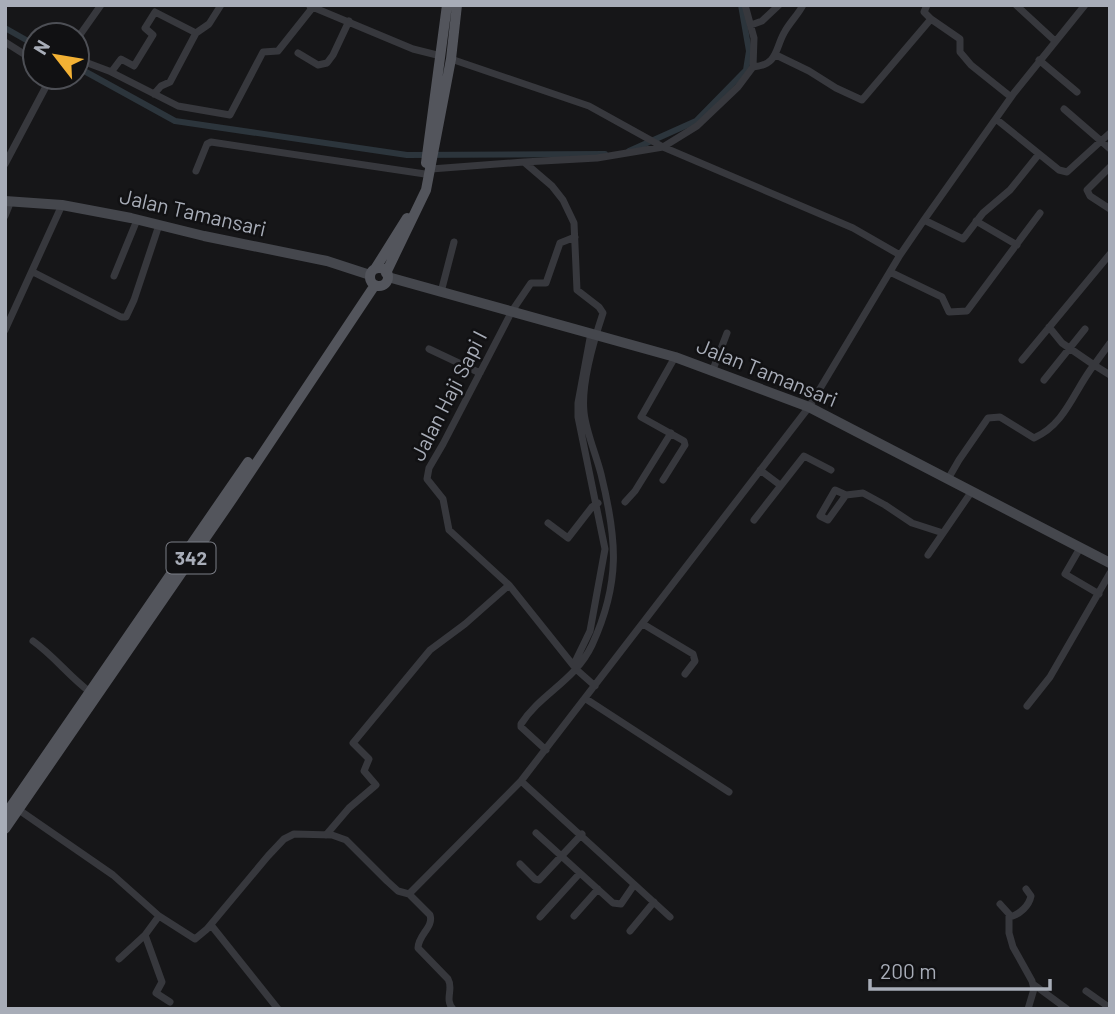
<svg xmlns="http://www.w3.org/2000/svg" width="1115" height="1014" viewBox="0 0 1115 1014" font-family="Barlow,sans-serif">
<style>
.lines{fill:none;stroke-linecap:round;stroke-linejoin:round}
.canal{stroke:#2c353c;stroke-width:6}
.minor{stroke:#37383d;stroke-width:7}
.secondary{stroke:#45474d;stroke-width:10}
.primary{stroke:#53555c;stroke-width:10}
.labels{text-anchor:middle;stroke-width:5;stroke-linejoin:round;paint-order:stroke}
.shield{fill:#111113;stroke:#7b7e86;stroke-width:2}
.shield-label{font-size:19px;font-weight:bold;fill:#a8adb8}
.street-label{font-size:21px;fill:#a8adb8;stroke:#111113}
</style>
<rect width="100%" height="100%" fill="#161618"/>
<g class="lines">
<path class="canal" d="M5 28 35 45
M77 67 175 121 407 155 605 154
M629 151 696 121 746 70 749 51 741 5"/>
<path class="minor" d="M1016 5 1055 41
M310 6 413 49 441 56
M931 19 960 39V52L971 65 1011 97
M751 25 762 21 779 5
M77 39 101 5
M5 42 35 61
M298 53 318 65 327 63 333 55 349 21
M776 55 809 71 836 88 862 100 931 19 924 12 927 5
M77 59 109 71H112L121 59 134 66 153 35 145 28 155 12 196 33
M451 59 589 106 663 147 853 228 900 255
M1039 60 1077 92
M753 67C778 65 775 49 784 33 789 23 798 15 803 5
M109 71 178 106 230 115 263 52 278 51 313 7
M154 94 161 86 170 82 196 33 209 24 221 5
M996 119 1059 170 1067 172 1101 141 1064 109
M1110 133 1101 141 1110 149
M524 162 597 158 663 147 697 126 738 87 753 67 754 38 745 5
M5 164 51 77
M1110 167 1087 190 1090 196 1110 209
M431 169 524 162 552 186 563 200 574 223 577 290 599 307 603 313C594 340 581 384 584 412 586 432 596 454 601 474 617 539 621 582 592 645 575 681 541 693 521 724V727L546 750
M196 171 207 144 211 142 425 174
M5 216 11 201
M924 220 963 239 983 213 1010 190 1039 154
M976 221 1017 245
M575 237 560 243 546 283H531L512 311 443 444 429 468 427 479 443 499 449 530 509 585 577 670 595 686
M33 272 121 317H126L134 300 159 225
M890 272 942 297 949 312 967 311 1040 213
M114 276 137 220
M441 292 454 242
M5 330 62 205
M1110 343 1094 365 1110 375
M429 349 480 373
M1022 360 1110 254
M712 372 727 333
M1044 380 1085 329
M760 470 780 485
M948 479 959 460 988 418 1000 417 1034 438C1066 424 1074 390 1094 365L1062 343 1049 327
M663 480 685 445 684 441 641 417 675 357
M846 495 835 490 820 516 828 520 846 495 863 493 885 505 912 523 943 533
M625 502 635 491 671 433
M754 520 804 456 831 470
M548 523 568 538 592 507 598 503
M1080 548 1065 574 1099 594
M928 555 972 491
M643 624 693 654 695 661 685 674
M33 641C54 656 69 676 90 692
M574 664 590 631 605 549 578 417V403L591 333
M586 699 729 792
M1027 706 1050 677 1110 573
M521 781 670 917
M19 810 113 875 159 916 195 939 207 929 268 856 284 839 294 834 332 835 346 840 387 881 398 891 409 894 521 781 809 407 900 255 924 220 1014 93 1085 5
M536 833 613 903 621 904 634 885
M326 835 349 808 376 785 364 771 369 759 353 743 430 650 465 624 509 585
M520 864 535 879 539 880 582 834
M409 894 430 915C434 927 418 935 418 948L448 979C454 989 444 999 453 1009
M1000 904 1009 914V933L1013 947 1032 981 1034 989 1028 1009
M159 916 145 935 162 982 156 993 170 1002
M574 916 598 889
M540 917 580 873
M1010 917C1020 914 1029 906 1031 896L1026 889
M211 925 278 1009
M630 931 654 902
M119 959 145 935
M1033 984 1067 1009
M1086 991 1110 1008"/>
<path class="secondary" d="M5 201 62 205 131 218 204 236 327 261 370 275
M388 277 675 357 809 407 1110 563"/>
<path class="primary" d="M426 163 447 5
M370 277a9 9 0 1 1 18 0a9 9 0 1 1-18 0Z
M375 269 407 218
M386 273 426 190 451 59 457 5
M5 815 248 462
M5 829 233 498 375 285"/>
</g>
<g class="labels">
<rect class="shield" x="166.5" y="542.5" width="49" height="31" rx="5"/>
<g class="shield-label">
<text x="191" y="565">342</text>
</g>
<g class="street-label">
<text transform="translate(193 213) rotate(13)" y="7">Jalan Tamansari</text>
<text transform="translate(767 373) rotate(22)" y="7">Jalan Tamansari</text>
<text transform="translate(449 396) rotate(-63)" y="7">Jalan Haji Sapi I</text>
</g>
</g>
<rect width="1115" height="1014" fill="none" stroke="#a8adb8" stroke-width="14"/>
<g transform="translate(56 56) rotate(301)"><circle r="33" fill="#111113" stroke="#4d4f55" stroke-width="2"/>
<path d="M0-5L12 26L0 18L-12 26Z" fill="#f2b134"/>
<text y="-10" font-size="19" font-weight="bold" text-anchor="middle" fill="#a8adb8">N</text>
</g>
<path d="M870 979v10h180v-10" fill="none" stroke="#a8adb8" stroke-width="3.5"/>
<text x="880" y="979" font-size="21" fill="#a8adb8" stroke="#111113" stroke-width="5" paint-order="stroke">200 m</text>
</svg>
